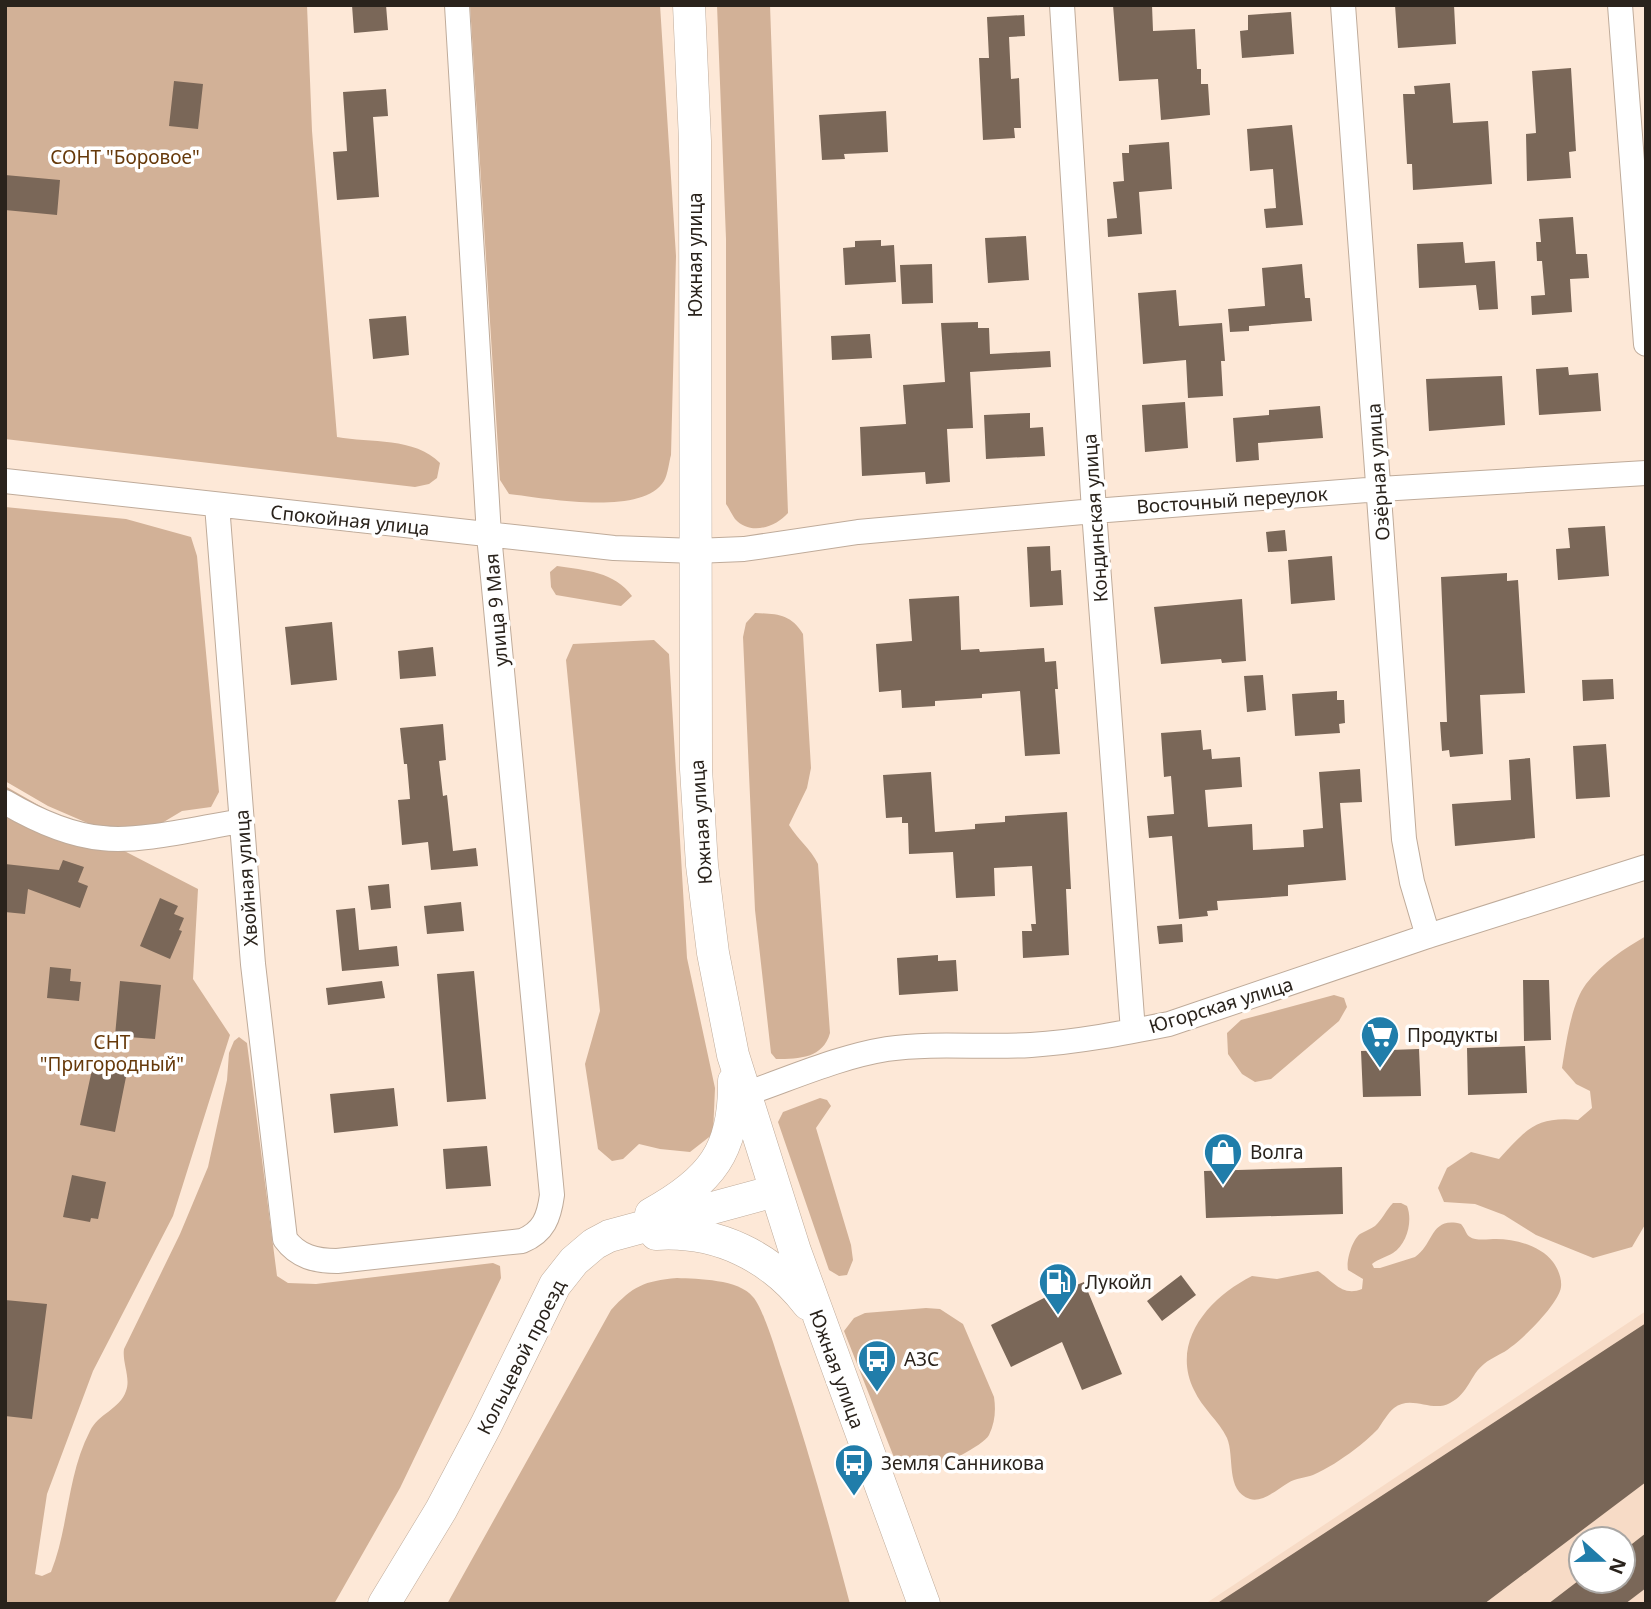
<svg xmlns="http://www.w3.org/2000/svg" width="1651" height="1609" viewBox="0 0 1651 1609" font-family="'Noto Sans',sans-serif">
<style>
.built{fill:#f7dbc6;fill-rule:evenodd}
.green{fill:#d2b197}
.building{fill:#7a6758}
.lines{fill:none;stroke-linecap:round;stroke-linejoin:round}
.minor-casing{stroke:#bfab9a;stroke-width:26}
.major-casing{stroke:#bfab9a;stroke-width:33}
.minor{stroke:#fff;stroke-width:24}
.major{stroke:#fff;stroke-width:32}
.labels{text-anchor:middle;stroke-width:7;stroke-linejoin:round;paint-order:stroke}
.park-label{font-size:19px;fill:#66390a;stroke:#fff}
.street-label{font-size:19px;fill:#2a231c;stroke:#fff}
.poi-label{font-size:19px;fill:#2a231c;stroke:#fff;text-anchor:start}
</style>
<rect width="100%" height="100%" fill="#fde8d7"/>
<path class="built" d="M1646 1311V1604H1205ZM1581 1539H1623V1581H1581Z"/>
<path class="green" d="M5 5H307L312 131 337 437C370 443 415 437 440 463L437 478 429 484 415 487 5 439Z
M470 5H660L676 256 671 455C669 462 668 474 664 481 642 517 545 498 509 494L500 480Z
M717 5H770L788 513C776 527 750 536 735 519 732 515 729 508 726 504V239Z
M5 507 126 519 191 537 197 556 219 792 211 807 182 811 162 823 130 831 99 828 48 806 5 781Z
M557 566C585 570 615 572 632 596L621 606 556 595 551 587 550 572Z
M755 613C777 614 791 614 803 634L811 768 807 788 789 825C798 840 811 849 818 864L830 1033C823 1058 800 1059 776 1059L771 1053 755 910 743 637 746 623Z
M654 640 669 654 687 958 715 1088 713 1134 690 1152 660 1149 639 1144 623 1159 612 1161 598 1149 585 1064 600 1011 566 660 573 644Z
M5 786 70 823 198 889 193 979 230 1035 173 1216 93 1371 47 1494 35 1574 42 1576 51 1572C69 1527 67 1475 90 1431 98 1414 120 1409 126 1391 131 1378 122 1363 124 1349L180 1234 208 1167 227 1080 229 1053 234 1041 239 1037 247 1043 277 1276 288 1283 316 1284 493 1263 500 1266 501 1278 400 1488 334 1604H5Z
M1646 936V1223L1632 1247 1593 1258 1536 1235 1504 1215 1475 1204 1444 1202 1438 1188 1447 1168 1471 1152 1499 1159C1526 1130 1535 1116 1578 1120L1592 1108 1590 1091 1576 1084 1562 1068C1566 1044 1571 1004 1586 984 1602 963 1624 949 1646 936Z
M1334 995 1344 998 1347 1007 1339 1021 1271 1079 1255 1082 1242 1074 1228 1054 1227 1033 1241 1020Z
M820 1098 827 1100 831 1106 816 1128 851 1245 853 1260 847 1275 839 1276 829 1270 778 1122 783 1112Z
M1393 1203H1401L1407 1206C1413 1221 1407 1244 1393 1253 1386 1257 1378 1259 1372 1264L1374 1268H1380L1415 1257C1434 1245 1430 1216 1461 1224 1465 1228 1466 1235 1470 1237 1475 1241 1489 1239 1496 1239 1516 1239 1541 1246 1553 1262 1558 1269 1562 1278 1561 1287 1559 1303 1525 1337 1511 1347 1503 1354 1492 1357 1484 1364 1470 1375 1469 1393 1450 1403 1432 1413 1411 1394 1394 1408 1387 1414 1383 1422 1378 1429 1371 1436 1362 1444 1354 1450 1342 1459 1327 1469 1313 1475 1305 1478 1296 1478 1288 1483 1278 1489 1262 1503 1250 1499 1225 1491 1235 1457 1227 1438 1219 1421 1202 1408 1194 1390 1170 1341 1210 1297 1252 1276L1277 1279 1318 1271C1333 1281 1342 1297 1362 1289L1363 1279 1348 1270C1346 1261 1352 1240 1360 1234 1365 1231 1371 1229 1375 1226 1382 1220 1386 1210 1393 1203Z
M677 1278C698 1279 739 1279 753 1297 763 1308 776 1351 781 1367 807 1445 829 1524 850 1604H447L611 1310C633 1286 644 1281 677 1278Z
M926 1308 940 1309 963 1324 994 1397C996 1410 995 1423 989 1435 983 1446 940 1467 927 1469 916 1469 904 1465 895 1460L844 1331 854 1318 865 1313Z"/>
<path class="building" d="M352 5H386L388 30 354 33Z
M1113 5H1152L1153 31 1195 29 1197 69H1201V84H1208L1210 115 1161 120 1158 79 1119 81Z
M1395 5H1454L1456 44 1398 48Z
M1291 12 1294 54 1242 58 1240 31 1248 30V15Z
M1024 15 1025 36 1009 37 1011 79 1019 78 1021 128H1014L1015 138 983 140 979 58H989L987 17Z
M1571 68 1576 151 1569 152 1571 178 1527 181 1526 134 1536 133 1532 71Z
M174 81 203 84 198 129 169 126Z
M1450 83 1453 123 1488 121 1492 184 1413 190 1412 164H1407L1403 94H1415L1414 86Z
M386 89 388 116 373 117 379 197 337 200 333 152 347 151 343 92Z
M886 111 888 152 844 154 845 159 822 160 819 115Z
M1292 125 1303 225 1266 228 1264 209 1276 208 1273 169 1250 171 1247 129Z
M1169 142 1172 189 1139 192 1142 234 1108 237 1107 219 1117 218 1113 182 1124 181 1122 153H1129V145Z
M5 175 60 180 57 215 5 210Z
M1573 217 1576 254H1587L1589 278 1570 279 1572 312 1532 315 1531 296 1545 295 1542 261H1537L1536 242H1541L1539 219Z
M1026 236 1029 280 988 283 985 238Z
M881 240V246L894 245 896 282 845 285 843 248 855 247V241Z
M1463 242 1465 263 1495 261 1498 309 1479 310 1476 285 1419 288 1417 244Z
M932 264 933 303 902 304 900 265Z
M1302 264 1305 298H1310L1312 321 1249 326V331L1230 332 1228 309 1265 306 1262 268Z
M1176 290 1179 326 1222 323 1225 361H1221L1223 396 1188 398 1186 360 1143 364 1138 293Z
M406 316 409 355 373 359 369 319Z
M978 322V328H989L990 354 1050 351 1051 367 970 372 973 428 947 429 950 482 926 484 925 472 862 476 860 427 906 424 903 385 945 382 941 323Z
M870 334 872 358 832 360 831 336Z
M1568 367 1569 375 1598 373 1601 411 1539 415 1536 369Z
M1502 376 1505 425 1429 431 1426 379Z
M1185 402 1188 448 1145 452 1142 405Z
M1320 406 1323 438 1258 443 1259 460 1236 462 1233 418 1269 415V410Z
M1030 413V428L1043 427 1045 456 986 459 984 415Z
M1605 526 1609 576 1558 580 1556 549 1570 548 1568 528Z
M1285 530 1287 551 1268 552 1266 532Z
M1050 546 1051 571 1061 570 1063 605 1030 607 1027 547Z
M1332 556 1335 600 1291 604 1288 560Z
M1507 573V581L1518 580 1525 693 1480 695 1483 754 1450 757 1449 750 1442 751 1440 722H1447L1441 577Z
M959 596 961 650 979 649 980 652 1044 648 1045 662 1056 661 1058 689H1055L1060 754 1025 756 1020 691 982 694V698L935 701V706L902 708 901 690 879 692 876 644 912 641 909 599Z
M1242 599 1246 661 1222 663 1221 659 1161 664 1154 607Z
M332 622 337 680 291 685 285 627Z
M433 647 436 676 400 679 398 651Z
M1263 675 1266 710 1247 712 1244 676Z
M1613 679 1614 699 1583 701 1582 680Z
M1337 691V700H1344L1345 723 1339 724 1340 733 1295 736 1292 694Z
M443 724 446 760 439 761 443 796 447 795 453 851 476 848 478 866 431 870 428 842 402 845 398 800 410 799 407 764H404L400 728Z
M1201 730 1203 750 1211 749 1212 759 1240 757 1242 787 1205 790 1208 827 1252 824 1253 850 1304 847 1303 830 1323 828 1319 772 1360 769 1362 802 1340 803 1346 880 1288 885V896L1217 901 1218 910 1207 911 1208 916 1179 919 1172 836 1149 838 1147 816 1174 814 1171 776 1164 777 1161 733Z
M1606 744 1610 797 1576 799 1573 746Z
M1530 758 1535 838 1455 846 1452 804 1511 800 1509 760Z
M931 772 935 832 975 829V824L1005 822V816L1067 812 1071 889H1066L1069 955 1023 958 1022 931H1032L1031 924H1036L1032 866 994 868 995 896 956 898 953 852 909 854 908 823H902V817L886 818 883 775Z
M63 860 84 867 78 882 88 886 80 908 28 889 25 914 5 912V864L59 870Z
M389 884 391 908 371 910 368 886Z
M160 898 178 906 174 914 184 918 179 930 182 931 170 959 140 946Z
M461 902 464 931 427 934 424 906Z
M355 908 359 950 397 946 399 966 342 971 336 910Z
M1182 924 1183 942 1159 944 1157 926Z
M938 955V961L956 960 958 991 899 995 897 958Z
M50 967 71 969 70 981 81 982 79 1001 47 998Z
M474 971 486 1099 447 1102 437 974Z
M1523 980H1549L1551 1040 1524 1041Z
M120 981 161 985 155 1039 115 1036Z
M382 981 385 998 328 1005 326 988Z
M1525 1046 1527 1093 1468 1095 1467 1048Z
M1419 1049 1421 1096 1363 1097 1361 1051Z
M93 1065 127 1072 115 1132 80 1125Z
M394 1088 398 1126 334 1133 330 1094Z
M487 1146 491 1186 446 1189 443 1149Z
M1342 1167 1343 1214 1206 1218 1204 1171Z
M72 1175 106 1182 98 1219 91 1218 90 1222 63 1217Z
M1181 1275 1196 1295 1162 1321 1147 1301Z
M1084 1282 1122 1374 1082 1390 1062 1342 1011 1367 991 1325 1044 1298Z
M5 1300 47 1304 32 1419 5 1416Z
M1646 1323V1482L1484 1604H1216Z
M1646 1533V1588L1625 1604H1548L1578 1581H1623V1551Z"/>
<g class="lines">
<g class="minor-casing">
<path id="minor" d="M1062 5 1094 511 1133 1031
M1343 5 1404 839 1412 882 1428 936
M1620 5 1646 344
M5 481 614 548 695 551 744 549 858 532 1094 511 1380 489 1646 473
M217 505 253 964 285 1239C298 1257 316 1261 337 1261L522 1241C544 1232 549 1217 552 1195L489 535 457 5
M5 802C34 819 68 835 102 838 140 843 202 827 242 821
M745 1094C792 1078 838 1057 887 1049 935 1042 984 1048 1031 1045 1077 1042 1124 1033 1169 1024L1428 936 1646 867"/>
</g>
<g class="major-casing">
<path id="major" d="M689 5 695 141 696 769 702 865 713 953 733 1055 795 1251 924 1604
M651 1214C711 1181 735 1151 734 1081
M656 1234C717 1230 771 1256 808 1304
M384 1604 441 1510 486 1425 555 1285 574 1261 594 1244 609 1236 775 1191"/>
</g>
<use href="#minor" class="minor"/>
<use href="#major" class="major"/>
</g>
<defs>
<g id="supermarket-pin" transform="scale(2.0125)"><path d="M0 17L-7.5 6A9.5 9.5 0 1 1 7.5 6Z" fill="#207daa" stroke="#fff"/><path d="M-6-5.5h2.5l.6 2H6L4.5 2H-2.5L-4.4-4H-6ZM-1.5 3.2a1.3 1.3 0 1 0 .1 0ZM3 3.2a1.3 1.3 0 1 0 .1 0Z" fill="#fff"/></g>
<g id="shop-pin" transform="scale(2.0125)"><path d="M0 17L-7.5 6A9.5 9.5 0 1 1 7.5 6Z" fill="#207daa" stroke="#fff"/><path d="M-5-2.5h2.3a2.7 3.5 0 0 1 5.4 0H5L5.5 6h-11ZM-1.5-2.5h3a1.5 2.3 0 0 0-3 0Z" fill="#fff"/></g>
<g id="fuel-pin" transform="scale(2.0125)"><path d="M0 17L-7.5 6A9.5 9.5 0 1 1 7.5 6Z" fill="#207daa" stroke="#fff"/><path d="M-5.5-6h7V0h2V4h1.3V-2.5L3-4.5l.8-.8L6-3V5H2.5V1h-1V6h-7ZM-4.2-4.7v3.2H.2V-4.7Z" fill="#fff"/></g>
<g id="bus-pin" transform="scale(2.0125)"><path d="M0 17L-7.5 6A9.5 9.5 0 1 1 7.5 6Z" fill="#207daa" stroke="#fff"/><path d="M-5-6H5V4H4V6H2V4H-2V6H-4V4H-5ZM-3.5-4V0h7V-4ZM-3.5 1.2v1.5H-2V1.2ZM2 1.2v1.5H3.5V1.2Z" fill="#fff"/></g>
</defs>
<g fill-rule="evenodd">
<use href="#supermarket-pin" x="1380" y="1035"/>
<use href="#shop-pin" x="1223" y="1152"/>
<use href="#fuel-pin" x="1058" y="1282"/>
<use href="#bus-pin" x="877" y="1359"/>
<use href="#bus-pin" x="854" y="1463"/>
</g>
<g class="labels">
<g class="park-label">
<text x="125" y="164">СОНТ "Боровое"</text>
<text x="112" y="1049">СНТ<tspan x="112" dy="22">"Пригородный"</tspan></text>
</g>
<g class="street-label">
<text transform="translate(695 255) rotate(-90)" y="7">Южная улица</text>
<text transform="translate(1378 472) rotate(-94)" y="7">Озёрная улица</text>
<text transform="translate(1232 500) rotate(-4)" y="7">Восточный переулок</text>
<text transform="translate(1095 518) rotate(-94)" y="7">Кондинская улица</text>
<text transform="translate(350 520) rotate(6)" y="7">Спокойная улица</text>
<text transform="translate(496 610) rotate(-95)" y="7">улица 9 Мая</text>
<text transform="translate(701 822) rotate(-94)" y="7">Южная улица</text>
<text transform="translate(246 878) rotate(-94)" y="7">Хвойная улица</text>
<text transform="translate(1221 1005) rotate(-17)" y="7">Югорская улица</text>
<text transform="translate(521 1357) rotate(-63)" y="7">Кольцевой проезд</text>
<text transform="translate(837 1369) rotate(70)" y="7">Южная улица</text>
</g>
<g class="poi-label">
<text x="1407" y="1042">Продукты</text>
<text x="1250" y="1159">Волга</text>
<text x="1085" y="1289">Лукойл</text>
<text x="904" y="1366">АЗС</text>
<text x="881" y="1470">Земля Санникова</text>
</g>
</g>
<rect width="1651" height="1609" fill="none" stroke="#2a231c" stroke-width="14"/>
<g transform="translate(1602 1560) rotate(111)"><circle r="33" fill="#ffffff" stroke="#aaa7a4" stroke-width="2"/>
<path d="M0-5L12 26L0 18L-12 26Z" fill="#207daa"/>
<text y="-10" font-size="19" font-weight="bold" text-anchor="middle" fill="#2a231c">N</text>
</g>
</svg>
